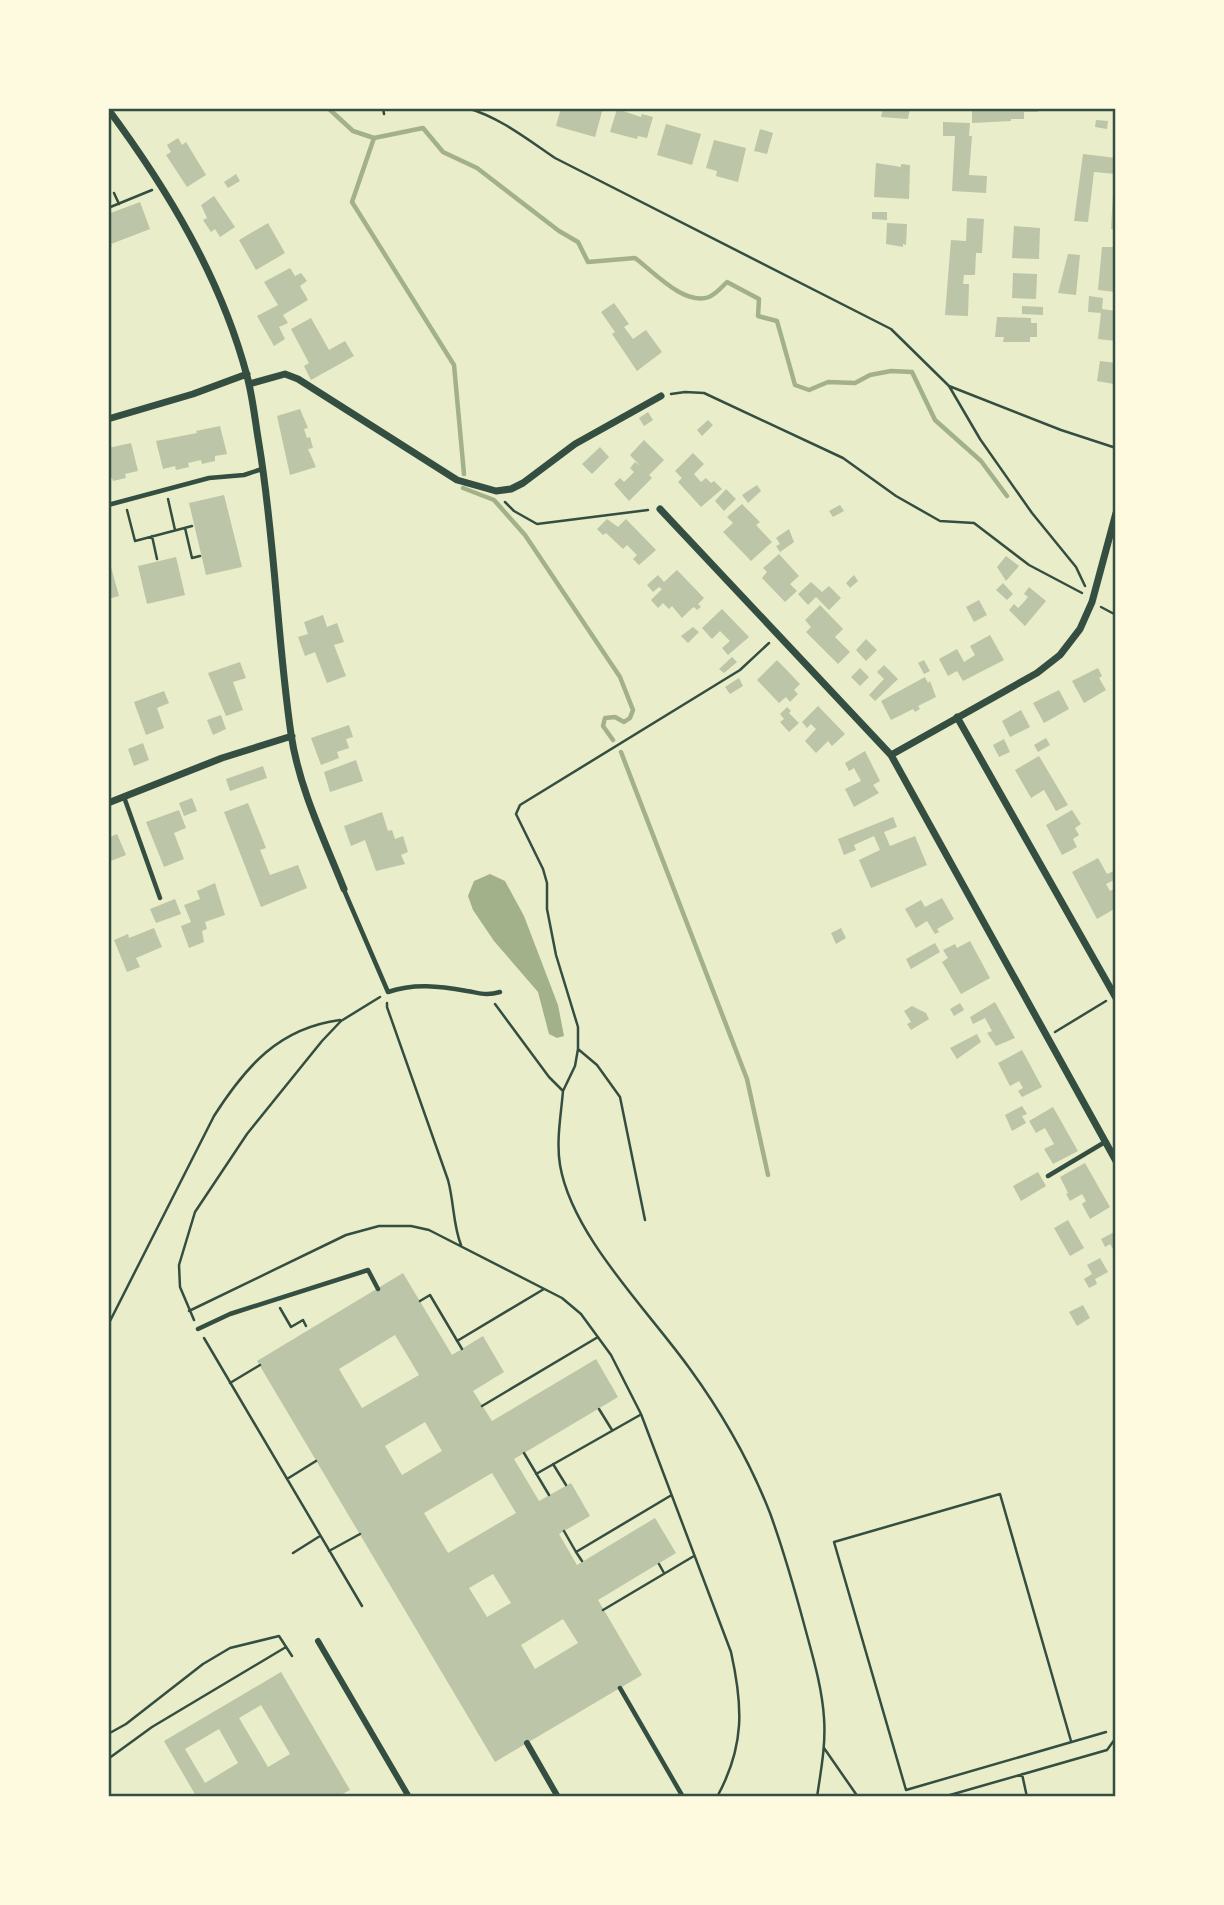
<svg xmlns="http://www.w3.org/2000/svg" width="1224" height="1905" viewBox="0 0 1224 1905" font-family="Georgia,serif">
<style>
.water{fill:#a3b18a}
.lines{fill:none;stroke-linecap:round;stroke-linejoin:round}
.stream{stroke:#a3b18a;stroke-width:4.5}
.building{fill:#bcc5a7;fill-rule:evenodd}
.path{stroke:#344e41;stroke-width:2.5}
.service{stroke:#344e41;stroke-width:4.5}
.pedestrian{stroke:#344e41;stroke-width:6}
.minor{stroke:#344e41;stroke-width:7}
.neatline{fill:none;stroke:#344e41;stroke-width:2.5}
</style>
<rect width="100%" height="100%" fill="#e9edc9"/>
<path class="water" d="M490 874 505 881 524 916 558 1005 564 1036 557 1038 549 1034 538 992 494 941 473 910 468 896 474 881Z"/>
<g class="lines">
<path class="stream" d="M328 108 353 131 374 138 352 202 454 365 464 474
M374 138 423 128 443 152 477 168 559 231 578 242 588 262 635 258C654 272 684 306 709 297 716 294 722 287 727 282L759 299 758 316 777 321 795 385 809 390 828 382 855 383 870 375 891 371 912 372 935 420 981 461 1007 496
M463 488 494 500 525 535 620 677 633 710 630 718 624 722 615 717 605 718 603 726 613 740
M621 752 747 1079 768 1175"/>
</g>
<path class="building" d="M561 108H603L595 137 556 126Z
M883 108H910L908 119 881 117Z
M972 108H1038V112H1024V119H1011V121L972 123Z
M617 109 641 117 642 114 653 117 647 138 638 136 637 139 610 132Z
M1096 120 1108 121 1107 129 1095 127Z
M943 122 970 123 969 136H972L969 175 987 176 986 193 952 191 955 136H943Z
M666 124 701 134 692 165 657 155Z
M760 129 773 133 767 154 754 151Z
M178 138 182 145 186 142 206 175 187 187 166 155 171 152 167 145Z
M714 140 746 148 738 182 716 176 717 171 706 168Z
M1083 154 1116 158V174L1094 172 1088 222 1074 221Z
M876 163 901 167V164L910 165 909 199 874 197Z
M236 174 240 181 228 188 224 182Z
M1113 194H1116V229H1111Z
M214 196 235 227 220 237 215 229 211 232 203 220 207 218 201 205Z
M140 202 150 229 111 244 112 247 108 248V214Z
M872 212H887V220L872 219Z
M967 218 984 219 982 253H976L975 275H964L963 284H969L968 316 945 315 951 240 966 241Z
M268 223 285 253 256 270 239 240Z
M887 223 907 224 906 245 903 244V247L886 244Z
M1014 226 1040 228 1039 259 1012 258Z
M1102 247H1114L1116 251V292L1098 290Z
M1068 254 1080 255 1076 295 1058 293Z
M290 268 295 276 301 273 307 281 300 286 308 300 283 315 288 323 279 327 285 339 274 346 257 316 278 305 264 282Z
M1013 273 1037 274 1036 299 1012 298Z
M1089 296 1103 298 1102 309 1116 311V341L1098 339 1101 313 1088 312Z
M614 303 629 324 624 327 633 339 646 330 662 352 637 371 612 334 615 332 601 312Z
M1022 306 1043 307V315L1022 314Z
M997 317 1031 318V323H1037V337H1030V342H1003L1004 337H995Z
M311 318 329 350 345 341 354 356 311 380 304 366 309 363 291 329Z
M1100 361 1116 363 1114 384 1097 381Z
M300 409 308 428 304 429 307 438 310 437 313 448 308 449 316 467 290 475 277 416Z
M648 412 653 420 644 426 639 418Z
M708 420 713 425 702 436 697 430Z
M220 426 227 454 215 456V461L202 464 201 460 188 463 189 467 176 470 175 466 163 469 156 441 197 433 196 431Z
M644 440 664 460 649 475 652 478 629 501 614 484 620 478 624 482 634 472 630 468 635 462 640 466 630 455Z
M131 443 138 471 125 474 126 478 113 481 112 478H108V448Z
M600 447 609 457 592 474 582 464Z
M693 453 704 464 694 474 701 482 706 478 711 483 714 481 722 489 701 507 678 482 682 478 675 471Z
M757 485 761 491 748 503 742 495Z
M726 489 736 499 724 511 715 501Z
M224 495 242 567 206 575 189 503Z
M742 504 760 522 756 525 772 542 751 561 723 532 733 523 727 517Z
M840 505 844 511 833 517 829 511Z
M607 519 618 527 626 519 656 550 639 565 633 559 637 555 627 545 623 549 606 533 603 535 597 529Z
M789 529 794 542 780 552 776 546 780 544 776 538Z
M779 554 799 576 790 584 797 591 785 602 762 578 767 572 763 568Z
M108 556 119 596 108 599Z
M1006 556 1019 566 1006 581 997 567Z
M176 557 185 595 147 604 138 566Z
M677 570 704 598 698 604 701 607 697 610 694 607 691 609 682 618 672 606 669 609 663 603 658 608 651 600 662 589 659 587 653 592 647 585 658 575 664 582Z
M854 575 858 581 850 588 846 583Z
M811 582 822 592 829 586 841 598 829 610 816 597 808 605 798 594Z
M1003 583 1013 594 1007 600 996 590Z
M1029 587 1046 601 1025 626 1009 610 1014 604 1018 608 1023 603 1028 597 1024 594Z
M979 600 987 615 974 622 966 607Z
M820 605 843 629 835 637 850 652 838 664 806 632 811 627 805 620Z
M722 609 749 637 728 655 722 648 730 641 720 631 712 639 702 628Z
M323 615 327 627 337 623 344 642 334 645 346 676 327 683 315 652 305 656 298 637 308 634 304 622Z
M693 627 699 632 688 643 681 636Z
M990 635 1004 660 963 681 957 671 948 676 939 659 957 649 964 662 975 655 970 646Z
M866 639 877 650 866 661 856 650Z
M732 657 737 662 724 673 719 669Z
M777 660 800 684 794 690 798 694 790 702 786 697 779 703 757 680Z
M924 660 930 671 924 674 918 663Z
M240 662 246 678 233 682 243 710 226 716 208 673Z
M884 665 898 679 875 701 869 695 884 679 877 672Z
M860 668 869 677 860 686 851 677Z
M1098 668 1102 676 1099 678 1106 690 1084 703 1072 681Z
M925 677 928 683 930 681 936 697 918 706 920 709 915 712 913 709 891 720 881 701Z
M739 678 743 686 730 694 725 687Z
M1059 690 1069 709 1044 723 1033 703Z
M164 691 169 703 157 708 164 728 146 735 134 702Z
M818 706 845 734 832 746 828 741 816 753 805 741 816 729 811 724 807 728 802 722Z
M787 707 791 711 789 713 799 723 789 732 780 722 784 719 780 714Z
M1021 710 1030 727 1010 737 1002 721Z
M221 715 226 729 213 735 207 720Z
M349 725 353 737 346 739 349 748 337 752 339 758 321 765 311 738Z
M1046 738 1050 745 1038 752 1034 745Z
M1004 739 1010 752 999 757 993 745Z
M143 743 149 760 134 766 128 749Z
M865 751 880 781 873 785 879 793 854 807 845 789 861 781 854 768 849 771 845 763Z
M1039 756 1068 805 1056 811 1044 790 1031 798 1015 770Z
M356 760 363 781 330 792 324 772Z
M263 766 267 778 230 791 226 779Z
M192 798 197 811 184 816 179 803Z
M248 803 266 848 260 850 270 875 298 865 307 888 261 907 224 812Z
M179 810 186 828 174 833 184 859 164 867 146 822Z
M1072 810 1081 824 1075 828 1079 835 1073 839 1077 847 1062 855 1046 825Z
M382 812 388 831 392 830 395 839 403 836 408 852 401 855 405 864 376 871 365 840 351 846 344 826Z
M893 817 897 827 884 832 890 846 915 836 927 865 871 888 859 860 880 850 874 836 854 845 856 850 844 855 838 839Z
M117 834 126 855 108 862V838Z
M1098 858 1107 874 1116 870V879L1106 884 1110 891 1116 888V908L1097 919 1072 872Z
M215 883 225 915 205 922 207 929 202 931 204 942 189 948 181 926 191 922 184 905 200 899 197 891Z
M942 898 954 919 937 929 939 932 935 934 927 921 916 928 905 909 921 900 925 907Z
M175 899 181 914 156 923 150 909Z
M154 928 162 947 136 958 140 967 127 972 114 940 128 934 129 938Z
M841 928 846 938 836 944 831 933Z
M970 941 990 978 961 994 942 962 948 958 943 950 955 944 957 948Z
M935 943 940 952 911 969 906 959Z
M995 1002 1015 1038 996 1046 987 1033 992 1031 985 1018 973 1024 970 1017Z
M960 1003 964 1010 954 1016 950 1009Z
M912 1006 926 1013 929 1019 911 1030 907 1024 911 1022 904 1011Z
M977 1034 981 1042 957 1059 950 1048Z
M1022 1050 1042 1087 1022 1097 1018 1091 1023 1088 1019 1081 1010 1086 998 1063Z
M1022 1106 1027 1114 1022 1116 1026 1123 1012 1131 1005 1115Z
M1053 1107 1078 1151 1053 1164 1044 1149 1054 1144 1045 1128 1036 1133 1029 1121Z
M1085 1163 1110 1207 1090 1219 1082 1204 1086 1201 1082 1194 1070 1201 1066 1194 1068 1193 1060 1177Z
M1038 1172 1046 1186 1021 1201 1013 1186Z
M1068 1220 1084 1248 1070 1256 1054 1228Z
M1116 1231V1254L1110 1244 1105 1247 1101 1239Z
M1100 1258 1108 1272 1095 1279 1097 1284 1089 1288 1084 1279 1092 1274 1087 1265Z
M403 1273 452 1355 483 1336 504 1372 473 1391 492 1421 596 1359 618 1397 514 1459 539 1501 571 1483 590 1516 559 1534 577 1565 655 1518 676 1553 598 1600 642 1675 495 1762 257 1361ZM395 1335 419 1375 362 1408 339 1369ZM425 1422 442 1451 402 1475 385 1446ZM492 1473 516 1513 448 1553 424 1513ZM493 1574 511 1603 487 1617 469 1588ZM563 1619 578 1643 535 1669 521 1645Z
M1083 1305 1090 1318 1077 1326 1069 1312Z
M281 1672 350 1790 339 1796H196L164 1741ZM261 1705 290 1754 268 1767 239 1718ZM219 1729 238 1763 205 1783 185 1749Z"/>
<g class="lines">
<path class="path" d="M383 108 384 114
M467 108C499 117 527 139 555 158L891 329 949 386 980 439 1032 513 1076 567 1085 586
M114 193 119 204
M108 208 152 190
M949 386 1061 430 1116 448
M671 394 685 392 704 393 843 458 896 496 940 521 974 523 1029 565 1082 593
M168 499 175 530
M505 502 514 511 537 524 648 510
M127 510 135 541 192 526
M185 528 192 558 200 556
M152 536 157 559
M1101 607 1116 615
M387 1003V1007L448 1180C454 1202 453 1225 461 1245
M495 1004 549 1077 563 1091C561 1115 556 1141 560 1165 572 1236 648 1310 690 1369 722 1413 750 1462 770 1513 783 1549 794 1587 804 1624 812 1654 822 1686 824 1718 826 1744 821 1770 817 1797
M1055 1032 1106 1001
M578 1049 597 1065 620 1097 645 1220
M563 1091 575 1066 578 1049V1027L556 955 547 909V883L543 869 516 814 520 805 740 670 769 643
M420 1301 430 1295 462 1349
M280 1308 291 1327 303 1320 306 1326
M189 1311 346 1235 379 1226H411L429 1230 562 1298 581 1314 611 1355 641 1414 731 1652C743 1706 745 1746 717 1797
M194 1320 180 1287 179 1265 195 1212 247 1134 322 1041 341 1021 380 997
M108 1325 214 1116C246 1066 279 1028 340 1020
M204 1338 362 1606
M457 1341 544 1289
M230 1383 260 1365
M482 1406 598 1337
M599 1409 612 1430
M524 1453 549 1495
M553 1464 566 1485
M536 1474 640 1415
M287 1479 316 1461
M564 1531 576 1552 670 1496
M329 1551 360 1534
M576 1552 582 1561
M293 1553 320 1536
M659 1564 664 1573
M603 1610 694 1556
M108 1734 126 1724 203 1664 230 1648 279 1636 292 1656
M1071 1741 1000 1494 834 1542 906 1790 1106 1732
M824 1748 858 1797
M108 1759 152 1727 286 1647
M1022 1774 1027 1797
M943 1797 1107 1750 1115 1739"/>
<path class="service" d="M108 505 209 478 244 475 262 469
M124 797 160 898
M344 890 388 992C414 983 439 986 467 991 480 993 486 996 500 992
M1048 1176 1105 1142
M198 1329 230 1314 368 1270 378 1289
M620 1688 683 1797"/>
<path class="pedestrian" d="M318 1641 409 1797
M527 1743 558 1797"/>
<path class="minor" d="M108 109C168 190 221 278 247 376 253 398 255 421 259 444 275 540 277 637 291 734 299 788 324 839 344 889
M249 384 285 374 298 379 457 480 496 491 511 489 523 483 575 444 661 396
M108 419 193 394 247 374
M660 509 891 755 1116 1161
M957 717 1116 998
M891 755 1037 673 1060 655 1080 629 1092 602 1116 513
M108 803 222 758 292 736"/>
</g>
<rect width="1224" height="1905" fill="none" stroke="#fefae0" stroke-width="220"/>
<rect x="110" y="110" width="1004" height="1685" class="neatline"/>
</svg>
